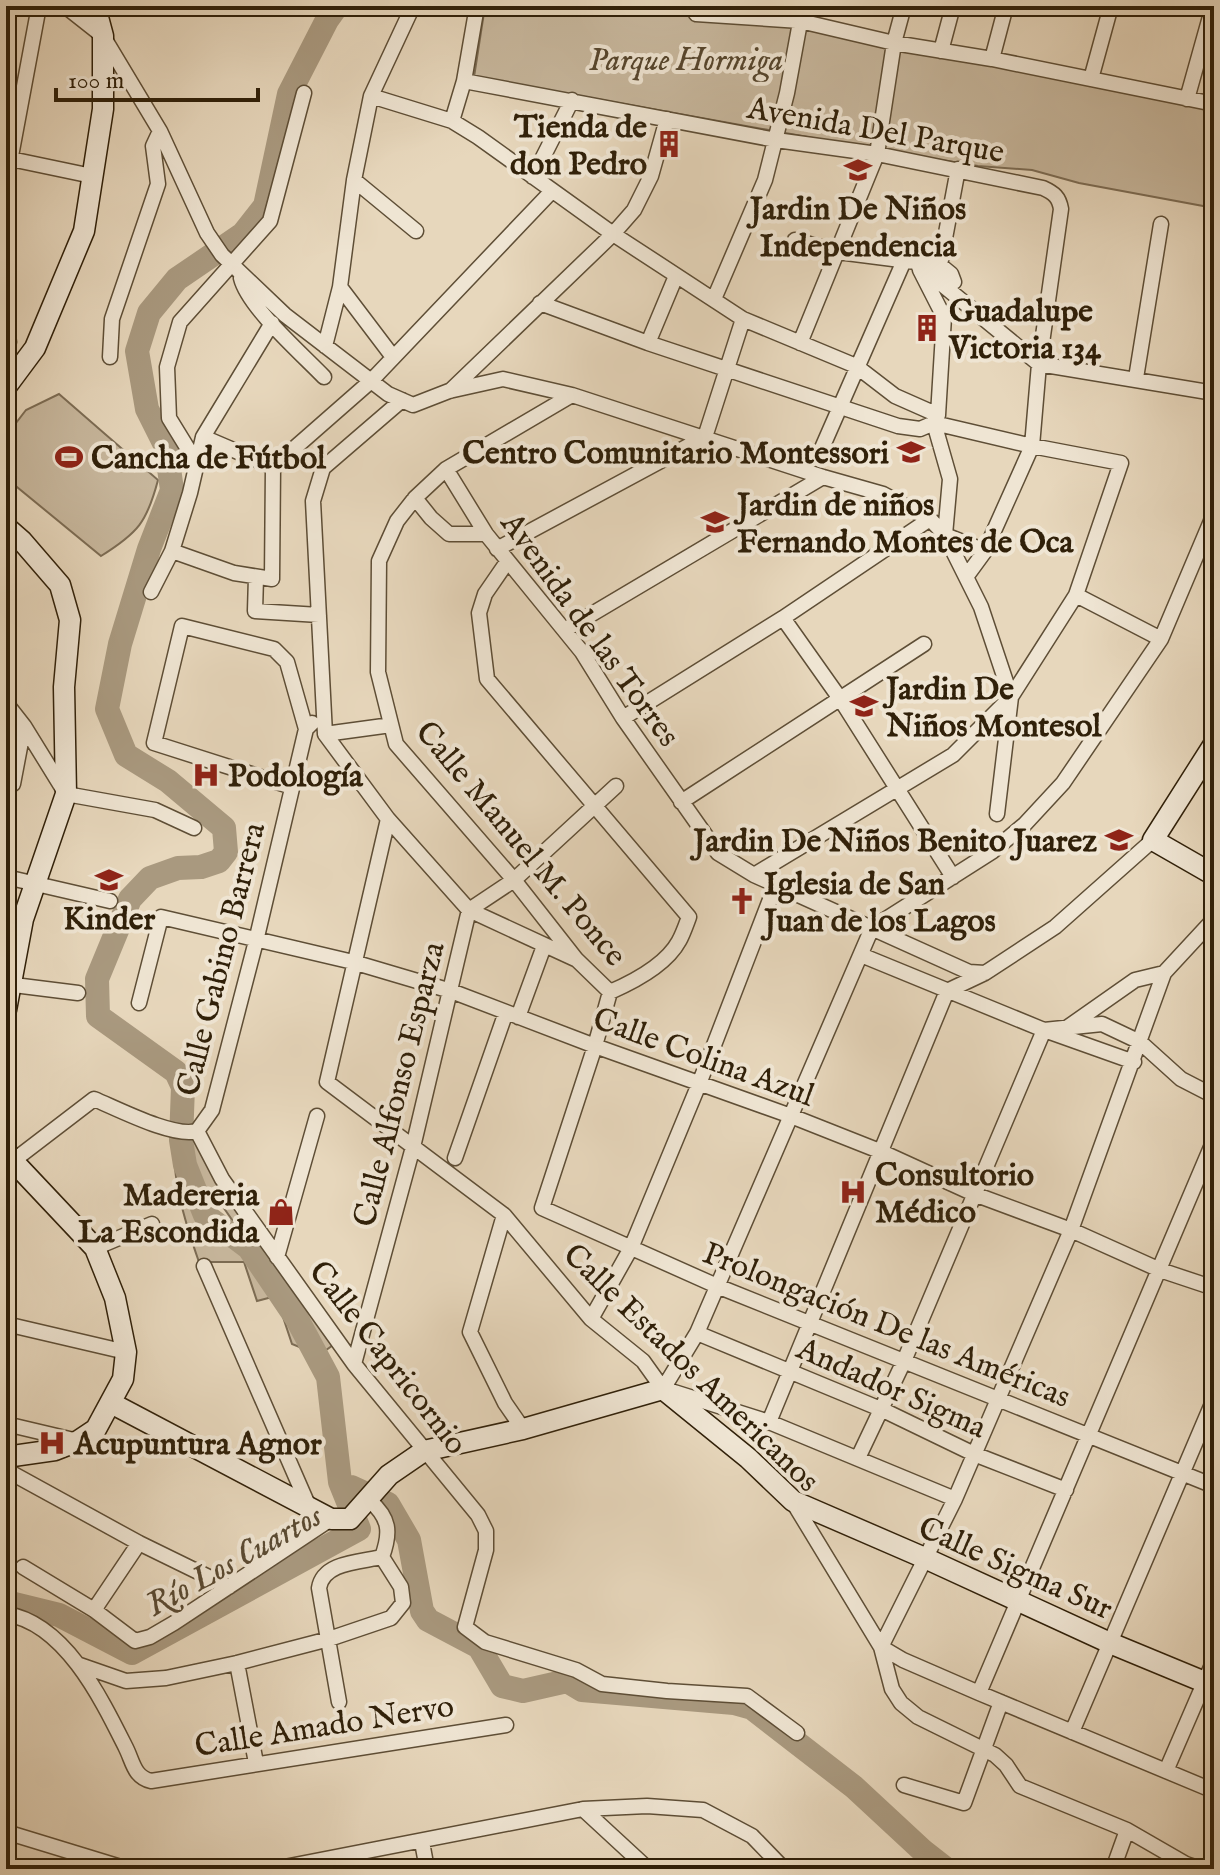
<svg xmlns="http://www.w3.org/2000/svg" width="1220" height="1875" viewBox="0 0 1220 1875" font-family="'IM FELL English',serif">
<style>
.green{fill:#c8b89e;stroke:#7c6c54;stroke-width:2}
.lines{fill:none;stroke-linecap:round;stroke-linejoin:round}
.river{stroke:#a9997f;stroke-width:24}
.street-casing{stroke:#5e4e36;stroke-width:17}
.secondary-casing{stroke:#302009;stroke-width:23}
.street{stroke:#efe5d3;stroke-width:14}
.secondary{stroke:#efe5d3;stroke-width:20}
.labels{text-anchor:middle;stroke-width:8;stroke-linejoin:round;paint-order:stroke}
.park-label{font-size:32px;font-style:italic;fill:#56462e;stroke:#efe5d3}
.poi-label{font-size:32px;font-weight:bold;fill:#302009;stroke:#efe5d3;text-anchor:start}
.street-label{font-size:32px;fill:#302009;stroke:#efe5d3}
.water-label{font-size:34px;font-style:italic;fill:#5a4a32;stroke:#efe5d3}
</style>
<rect width="100%" height="100%" fill="#e7d7bc"/>
<filter id="stains"><feTurbulence type="fractalNoise" baseFrequency=".0025" numOctaves="4"/><feColorMatrix values="0 0 0 0 .2 0 0 0 0 .09 0 0 0 0 .02 0 0 0 .5 -.17"/></filter>
<radialGradient id="worn" r=".72"><stop offset=".6" stop-color="#630" stop-opacity="0"/><stop offset="1" stop-color="#630" stop-opacity=".3"/></radialGradient>
<path class="green" d="M485 6H693L1214 105V208L1079 183 1032 170 978 166 874 149 474 77Z
M59 394 158 480C147 522 138 533 101 556L6 478V436L26 410Z
M176 1134 197 1135 220 1178 214 1193 227 1188 250 1221 246 1225 235 1224 214 1194 215 1210 221 1218 227 1224 258 1236 336 1343 309 1362 302 1348 292 1344 276 1296 257 1301 244 1262H199C186 1225 169 1173 176 1134Z"/>
<g class="lines">
<path class="river" d="M351 1487 388 1504 409 1540 422 1611 428 1620 479 1647 502 1686 523 1691 567 1681 582 1690 734 1703 752 1708 854 1787 923 1851 946 1869
M6 1602 59 1615 132 1653 359 1529 340 1482 328 1377 297 1319 249 1248 205 1215 185 1165 181 1140 183 1087 176 1072 98 1016 97 979 130 899 150 878 178 868 201 867 219 861 226 852 224 828 168 781 126 755 107 709 120 644 149 549 172 490 166 447 147 409 137 351 149 313 177 279 243 234 265 206 289 94 327 20 337 6"/>
<g class="street-casing">
<path id="street" d="M65 6 103 36 160 131 207 233 222 255 285 315 388 394 413 405 449 391 503 379 572 395 823 477 883 494 930 519 945 535 985 551
M698 6 696 14 800 21 894 43 992 59 1214 104
M941 51 953 6
M992 59 1006 6
M1091 79 1111 6
M464 81 776 140 877 154 1043 188C1054 193 1059 197 1061 209L1039 364 1032 446 985 551 966 577
M371 96 452 121 478 137 613 234 743 319 856 366 895 396 938 415
M1187 99 1213 6
M452 121 464 81 477 6
M6 158 92 176
M533 177 572 100
M354 180 416 231
M6 183 39 6
M795 240 838 252 940 265 951 274 954 282
M917 264 1039 364 1214 393
M940 265 958 169
M920 270 944 317 938 415 934 422
M241 278C248 307 302 354 324 377
M340 287 393 357
M714 299 765 180 787 93 803 6
M540 303 648 343 898 426 920 429 934 423
M6 342H9
M648 343 676 276
M800 343 877 154 894 43 904 6
M325 346 340 287 354 180 371 96 413 6
M110 357 112 319 158 184 153 146 160 131
M1136 378 1161 224
M450 391 613 234 634 210 651 176 667 119
M572 395 446 469 415 498 397 521 379 561 378 672 396 744 514 880 576 959 610 992
M402 400 323 468 313 501 325 734 388 819 469 910 575 959
M934 423 950 479 945 535
M203 437 273 467
M822 448 903 263
M196 462 169 418 167 367 180 322 270 221 304 93
M446 469 486 534 582 652 623 718 718 853 754 875 969 972 985 973
M415 498 431 518 449 534H486
M945 535 981 607 1011 697 997 814
M497 549 705 437 743 319
M172 551 234 573 272 579 273 467 371 381 552 191
M507 562 485 594 479 613 487 679 689 917C686 925 683 934 679 941 666 965 633 982 610 992L595 1046 542 1208 717 1286 1214 1486
M256 577 255 611 319 615
M151 592 172 551 190 493 203 437 272 323
M1076 595 1161 639
M783 618 841 700 953 877
M565 630 823 477
M6 703 24 726 66 794 155 810 194 828
M623 718 783 618 930 519
M325 734 391 725
M13 784 24 726
M292 787 154 743 182 626 274 649 287 662 306 729
M681 802 924 644
M388 819 327 1082 504 1215 591 1319 643 1361 663 1389
M754 875 953 755 1011 697 1076 595 1121 463 1032 446 934 423
M6 877 110 901
M861 955 1044 1030 1134 1062
M6 984 78 993
M139 1003 161 917 353 962 451 991 595 1046 791 1116 882 1152 974 1194 1071 1230 1160 1270 1214 1288
M518 1017 544 946
M1068 1027 1135 980 1164 973
M197 1131 222 1179 354 1364 478 1515 486 1531V1550L465 1627 485 1642 576 1670 602 1684 667 1691 747 1696 797 1733
M197 1131 212 1110 256 941 306 729 312 723
M455 1158 506 1012
M13 1161 94 1099C118 1109 174 1138 197 1131
M504 1215 470 1332 505 1403 523 1429
M95 1248 152 1224
M277 1257 317 1116
M204 1266 309 1507
M591 1319 631 1248 699 1084 776 884
M6 1324 126 1352
M697 1333 883 1410 974 1454 1066 1490
M354 1364 413 1147 469 910 514 880 616 786
M663 1389 697 1333 872 928 993 851 1025 824 1063 783 1161 639 1211 521 1214 504
M671 1391 769 1422 955 1499
M769 1422 947 991 985 973 1055 927 1153 840
M6 1424 78 1441
M858 1458 904 1361 1044 1030 1102 1024 1140 1042 1181 1079 1214 1096
M6 1470 139 1543 229 1587
M369 1500C390 1518 391 1532 382 1557
M793 1502 881 1647 892 1689 901 1703 918 1717 995 1755 1006 1765 1020 1786 1127 1830 1186 1864 1201 1869
M23 1567 94 1610 135 1641 150 1637 174 1623 331 1519
M94 1610 139 1543
M6 1614C65 1623 102 1700 126 1748 133 1762 134 1777 151 1781L506 1725
M881 1647 955 1499 1071 1230 1164 973 1214 919
M881 1647 903 1660 979 1693 1214 1791
M237 1663 256 1763
M80 1665 126 1681 166 1678 237 1663 329 1639 391 1618 403 1603 401 1587 382 1557
M979 1693 1214 1140
M339 1702 319 1588C323 1562 360 1562 382 1557
M1072 1732 1214 1399
M1166 1771 1214 1660
M904 1785 964 1803 1001 1702
M583 1809 648 1869
M6 1832 127 1869
M422 1842 427 1869
M274 1869 583 1809 647 1806 703 1810 752 1836 784 1869
M1113 1869 1127 1830"/>
</g>
<g class="secondary-casing">
<path id="secondary" d="M6 387 35 348 84 231 103 109V36L95 6
M6 527 22 541 60 585 70 620 64 687 66 794 23 919 6 1010
M1214 744 1153 840 1214 875
M6 1151 13 1161 95 1248 115 1298 126 1352 123 1379 96 1429 78 1441 55 1450 6 1457
M111 1403 331 1519H350L389 1475 424 1451 523 1429 663 1389 748 1458 793 1501 927 1559 1110 1643 1214 1686"/>
</g>
<use href="#street" class="street"/>
<use href="#secondary" class="secondary"/>
</g>
<defs>
<g id="building-bare" transform="scale(2.16)"><path d="M-4-6H4V6H1V3H-1V6H-4ZM-2.5-4.3h1.7v1.8h-1.7ZM.8-4.3h1.7v1.8H.8ZM-2.5-1h1.7V.8h-1.7ZM.8-1h1.7V.8H.8Z" fill="#8f2418" stroke="#efe5d3" stroke-width="2.5" paint-order="stroke"/></g>
<g id="school-bare" transform="scale(2.16)"><path d="M0-5L7-2L0 1L-7-2ZM-4 1L0 2.5L4 1V4Q0 6-4 4Z" fill="#8f2418" stroke="#efe5d3" stroke-width="2.5" paint-order="stroke"/></g>
<g id="stadium-bare" transform="scale(2.16)"><path d="M0-5a6.5 5 0 1 0 0 10a6.5 5 0 1 0 0-10ZM-3.5-1.8h7v3.6h-7Z" fill="#8f2418" stroke="#efe5d3" stroke-width="2.5" paint-order="stroke"/></g>
<g id="hospital-bare" transform="scale(2.16)"><path d="M-5-5h3v3.5h4V-5h3V5h-3V1.5h-4V5h-3Z" fill="#8f2418" stroke="#efe5d3" stroke-width="2.5" paint-order="stroke"/></g>
<g id="church-bare" transform="scale(2.16)"><path d="M-1.2-6h2.4v3.5h3.3v2.4h-3.3V6h-2.4V-.1h-3.3v-2.4h3.3Z" fill="#8f2418" stroke="#efe5d3" stroke-width="2.5" paint-order="stroke"/></g>
<g id="shop-bare" transform="scale(2.16)"><path d="M-5-2.5h2.3a2.7 3.5 0 0 1 5.4 0H5L5.5 6h-11ZM-1.5-2.5h3a1.5 2.3 0 0 0-3 0Z" fill="#8f2418" stroke="#efe5d3" stroke-width="2.5" paint-order="stroke"/></g>
</defs>
<g fill-rule="evenodd">
<use href="#building-bare" x="669" y="144"/>
<use href="#school-bare" x="858" y="170"/>
<use href="#building-bare" x="927" y="328"/>
<use href="#school-bare" x="911" y="452"/>
<use href="#stadium-bare" x="69" y="457"/>
<use href="#school-bare" x="715" y="522"/>
<use href="#school-bare" x="864" y="706"/>
<use href="#hospital-bare" x="206" y="775"/>
<use href="#school-bare" x="1119" y="840"/>
<use href="#school-bare" x="109" y="880"/>
<use href="#church-bare" x="742" y="901"/>
<use href="#hospital-bare" x="853" y="1192"/>
<use href="#shop-bare" x="281" y="1212"/>
<use href="#hospital-bare" x="52" y="1443"/>
</g>
<g class="labels">
<g class="park-label">
<text x="686" y="70">Parque Hormiga</text>
</g>
<g class="poi-label">
<text x="647" y="137" text-anchor="end">Tienda de<tspan x="647" dy="37">don Pedro</tspan></text>
<text x="858" y="219" text-anchor="middle">Jardin De Niños<tspan x="858" dy="37">Independencia</tspan></text>
<text x="949" y="321">Guadalupe<tspan x="949" dy="37">Victoria 134</tspan></text>
<text x="889" y="463" text-anchor="end">Centro Comunitario Montessori</text>
<text x="91" y="468">Cancha de Fútbol</text>
<text x="737" y="515">Jardin de niños<tspan x="737" dy="37">Fernando Montes de Oca</tspan></text>
<text x="886" y="699">Jardin De<tspan x="886" dy="37">Niños Montesol</tspan></text>
<text x="228" y="786">Podología</text>
<text x="1097" y="851" text-anchor="end">Jardin De Niños Benito Juarez</text>
<text x="764" y="894">Iglesia de San<tspan x="764" dy="37">Juan de los Lagos</tspan></text>
<text x="109" y="929" text-anchor="middle">Kinder</text>
<text x="875" y="1185">Consultorio<tspan x="875" dy="37">Médico</tspan></text>
<text x="259" y="1205" text-anchor="end">Madereria<tspan x="259" dy="37">La Escondida</tspan></text>
<text x="74" y="1454">Acupuntura Agnor</text>
</g>
<g class="street-label">
<text transform="translate(876 129) rotate(10)" y="11">Avenida Del Parque</text>
<text transform="translate(591 629) rotate(54)" y="11">Avenida de las Torres</text>
<text transform="translate(522 843) rotate(50)" y="11">Calle Manuel M. Ponce</text>
<text transform="translate(220 959) rotate(-76)" y="11">Calle Gabino Barrera</text>
<text transform="translate(704 1056) rotate(20)" y="11">Calle Colina Azul</text>
<text transform="translate(398 1084) rotate(-76)" y="11">Calle Alfonso Esparza</text>
<text transform="translate(887 1324) rotate(22)" y="11">Prolongación De las Américas</text>
<text transform="translate(389 1357) rotate(52)" y="11">Calle Capricornio</text>
<text transform="translate(692 1367) rotate(44)" y="11">Calle Estados Americanos</text>
<text transform="translate(892 1387) rotate(24)" y="11">Andador Sigma</text>
<text transform="translate(1016 1567) rotate(24)" y="11">Calle Sigma Sur</text>
<text transform="translate(324 1725) rotate(-9)" y="11">Calle Amado Nervo</text>
</g>
<g class="water-label">
<text transform="translate(233 1559) rotate(-29)" y="12">Río Los Cuartos</text>
</g>
</g>
<rect width="1220" height="1875" fill="none" stroke="#e7d7bc" stroke-width="32"/>
<rect x="8" y="8" width="1204" height="1859" fill="none" stroke="#302009" stroke-width="4"/>
<rect x="16" y="16" width="1188" height="1843" fill="none" stroke="#302009" stroke-width="2"/>
<path d="M56 88v12h202v-12" fill="none" stroke="#302009" stroke-width="4"/>
<text x="68" y="88" font-size="24" fill="#302009" stroke="#efe5d3" stroke-width="6" paint-order="stroke">100 m</text>
<rect width="100%" height="100%" filter="url(#stains)"/>
<rect width="100%" height="100%" fill="url(#worn)"/>
</svg>
